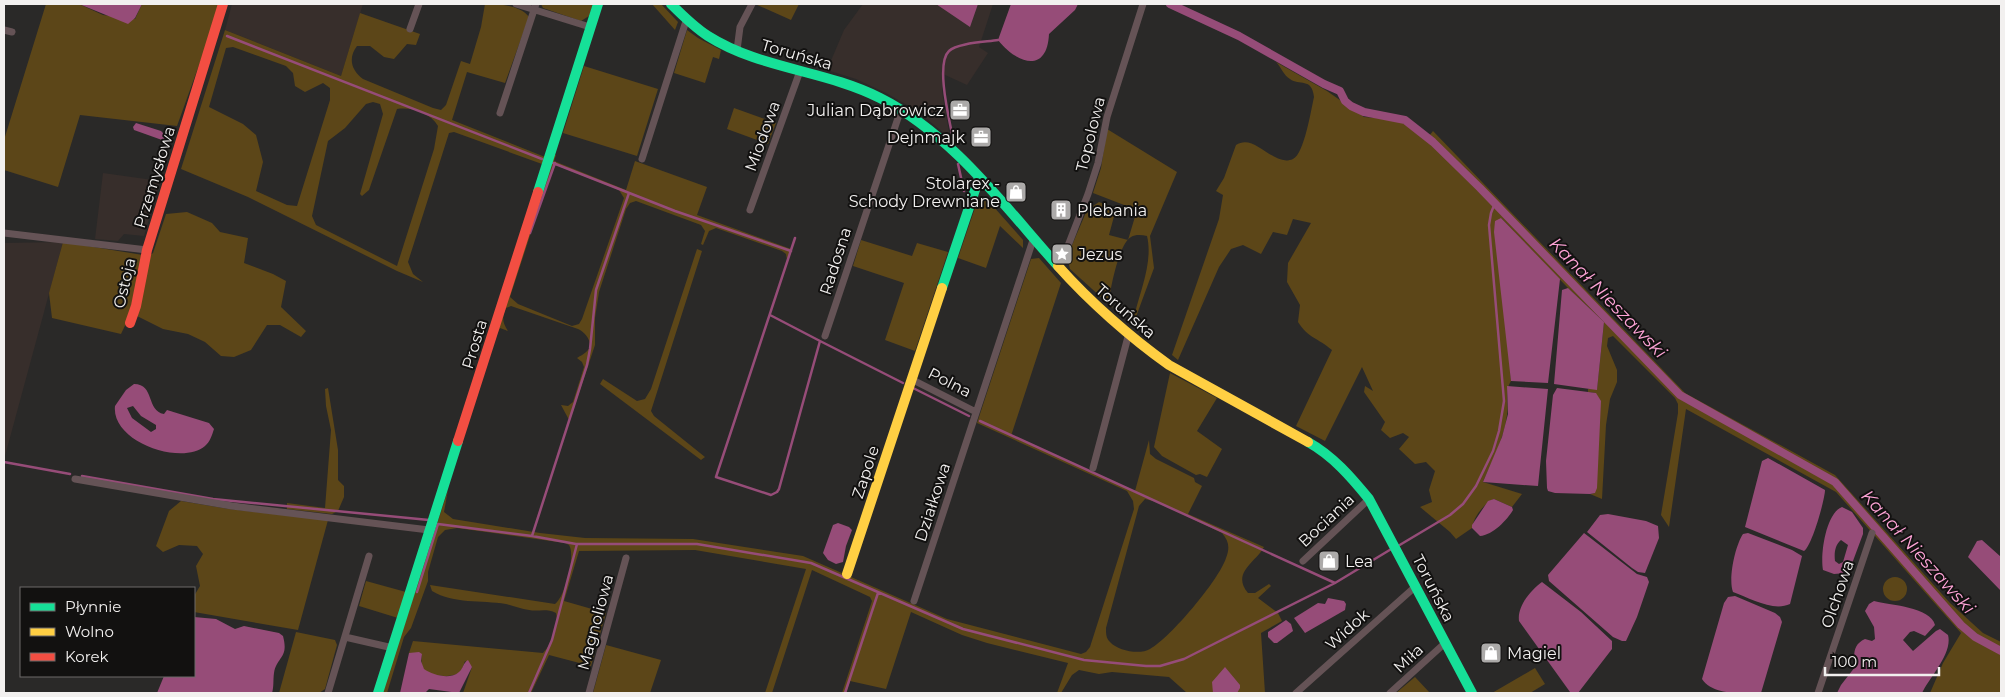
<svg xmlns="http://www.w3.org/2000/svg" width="2005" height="697" viewBox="0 0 2005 697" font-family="Montserrat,sans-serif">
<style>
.built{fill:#372e2b}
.green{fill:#5c4618;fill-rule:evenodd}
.water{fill:#964c78;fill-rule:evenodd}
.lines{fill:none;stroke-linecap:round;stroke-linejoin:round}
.stream{stroke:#964c78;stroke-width:2.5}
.canal{stroke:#964c78;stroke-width:8}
.street{stroke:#655356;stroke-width:7}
.fast{stroke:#16e098;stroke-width:10}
.slow{stroke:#ffcf43;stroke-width:10}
.jam{stroke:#f24e42;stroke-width:10}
.labels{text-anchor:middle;stroke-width:4;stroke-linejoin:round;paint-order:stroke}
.street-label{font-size:16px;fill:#f2f0ef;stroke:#121110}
.poi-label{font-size:16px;fill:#f2f0ef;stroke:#121110;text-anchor:start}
.water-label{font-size:18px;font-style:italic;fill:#fea3d6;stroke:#121110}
</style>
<rect width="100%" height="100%" fill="#2a2928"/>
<path class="built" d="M232 4H363L341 76 225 30Z
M863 4H993L979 47 988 53 967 85 943 74 942 92 950 138 916 110 886 93 856 79 827 70 844 30Z
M103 173 160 181 144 236 124 234 118 241 95 239Z
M63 242 5 456H4V243Z"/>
<path class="green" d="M46 4H79L103 15 135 19 142 4H221L177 126 80 115 58 187 4 170V140Z
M485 4C499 4 520 5 529 17L505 83 467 72 452 120 545 157 542 164 454 132 449 133 408 262 413 274 423 282 397 271 248 197 181 169 225 30 341 76 360 13 420 34 416 45 407 44 394 59 384 57 370 46H357C348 58 351 70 363 79L433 108 441 110 446 105 461 61 470 64 481 27ZM233 47 286 66 293 73 295 86 305 92 323 83 330 88V100L297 206 287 205 256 191 263 162 256 135 243 124 209 107 226 48ZM373 102 380 104 383 114 360 194 362 196 369 190 397 109C413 107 430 113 438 126L434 149 397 266 316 225 312 216 328 141 345 128 366 104Z
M541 4H593L589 16 581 21 543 8Z
M652 4H661L678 22 675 30Z
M755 4H799L791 20Z
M687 30 698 38 721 50 719 59 713 57 705 83 674 73Z
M1276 62 1327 91 1364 117 1399 120 1426 140 1433 131 1685 393 1835 475 1950 603 1983 633 2001 642V693H1930L1943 663 1961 633 1836 492 1686 409 1669 527 1661 515 1678 413V404L1675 398 1613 336 1608 338 1607 346 1617 370V382L1610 399 1606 425 1602 499 1590 494 1595 493 1596 393 1588 392V389H1597L1604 322 1568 288 1501 218 1511 381C1504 391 1509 404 1507 415 1504 439 1492 461 1483 482L1522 494 1512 507 1494 499C1484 503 1473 518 1472 528L1456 539 1450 532 1420 507 1432 502 1429 490 1435 471 1426 462 1415 464 1399 449 1409 437 1403 433 1390 438 1381 430 1385 422 1364 392 1365 386 1373 391 1362 367 1325 441 1296 426 1332 350C1318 338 1308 338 1298 322L1300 305 1287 282 1288 263 1311 223 1293 219 1287 235 1273 232 1261 254 1243 245 1231 249 1219 267 1178 360 1172 355 1219 219 1223 195 1216 191 1224 178 1236 145C1255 132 1273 168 1293 159 1304 154 1311 110 1314 97 1312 77 1299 86 1290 79 1284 76 1281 67 1276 62Z
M584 66 658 89 637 156 563 133Z
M734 108 776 123 768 144 727 129Z
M1107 129 1177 172 1150 236 1154 268 1133 325 1128 321 1132 319 1135 313C1141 289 1153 261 1147 236 1142 235 1136 234 1131 237 1119 244 1111 286 1109 300L1113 308 1070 269 1067 257 1087 210 1099 202 1116 209 1109 235 1128 240 1137 210 1093 193 1101 168Z
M552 154 556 155 554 161 626 190 635 161 707 187 697 215 791 249 787 260 786 254 782 251 716 228 709 231 703 245 701 244 705 231 701 225 636 201 630 203 626 209 599 292 595 318V345L570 420 568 418 561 405 568 406 573 402 584 367 582 362 577 358C580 356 586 353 588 350 594 343 585 332 578 329L511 306 506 308C502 317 502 322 508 331L500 328 497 334ZM556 165 619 190 624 198 582 319 579 324 572 326 518 304 510 297 552 168Z
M985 197 1023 240V248L1000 226 986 268 958 258 978 199Z
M187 212 212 223 220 232 248 238 244 263 273 274 286 281 281 307 306 331 301 337 280 325H267L251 350 234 357 221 356 205 342 188 334 163 329 131 313 121 334 52 318 49 293 63 242 149 256 153 253 166 214Z
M861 240 912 256 917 243 948 252 915 351 885 340 904 283 853 266Z
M697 249 702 251 651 411 654 416 705 457 701 460 600 384 603 379 637 401 645 399 651 389Z
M1039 258 1061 283 1011 436 1135 491 1149 440 1150 454 1156 459 1194 478 1195 482 1202 486 1188 514 1264 547C1256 562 1231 573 1248 593H1255L1269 584 1271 586 1258 598 1278 613 1282 621 1261 633 1265 693H1187L1169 677 1112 672 1099 674 1079 670 1072 675 1061 693H1057L1068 663 987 643 962 635 911 612 886 689 850 681 846 693H842L872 601 870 597 812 570 772 693H765L806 569 695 550 579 551 564 601 606 613 591 666 549 655 531 693H463L472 667 465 661C464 664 462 670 460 672 453 678 431 677 424 670 421 666 421 659 422 654L409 653 413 641 543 653C552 644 559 625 556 613 546 608 538 612 529 610 521 609 513 606 506 604 481 600 454 604 432 591L430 585 555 604C565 597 576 555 569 545L565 543 457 528 445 530 438 537 428 572V581L411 628 404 637 387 693H382L448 490 444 512 453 519 540 533 585 538 693 539 803 556 947 619 1081 654 1086 652 1090 647 1134 509 1133 501 1127 491 977 423 1031 259ZM1145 499 1157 502 1222 533C1229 541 1230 548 1226 558 1219 580 1170 638 1150 649 1140 655 1118 651 1110 642 1106 638 1106 634 1106 628L1139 506Z
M1170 373 1217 398 1197 431 1222 449 1207 477 1200 474 1196 475 1162 456 1154 447Z
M328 388 338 450V480L344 486V497L338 511 332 514 287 509V503L325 508 331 430 326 406 325 389Z
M181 501 229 509 328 520 298 630 194 612V596L200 586 196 566 203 554 197 546 179 545 163 552 156 546 169 511Z
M1883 589a12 12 0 1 1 24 0a12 12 0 1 1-24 0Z
M366 581 406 592 398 618 359 606Z
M296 632 335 640 337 645 325 689 319 693H279Z
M606 645 661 660 650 693H593Z
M1535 668 1545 684 1530 693H1492Z
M1415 677 1430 693H1396Z"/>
<path class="water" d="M79 4H142L135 18 128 24Z
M936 4H978L970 27Z
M1011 4H1078L1075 10 1049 34C1047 75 1016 63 998 40Z
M136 123 161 131 167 137 162 140 134 130 133 127Z
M1501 218 1560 279 1548 383 1511 381 1494 232 1495 221Z
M1568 288 1604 322 1597 390 1554 384 1562 290Z
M134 384C155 384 146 411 164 414L167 410 209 423 214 429C212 435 210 442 205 446 182 466 111 442 115 406L126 390ZM133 406 141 416 156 425V429L151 432 132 418 127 408Z
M1507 386 1548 389 1538 486 1483 482 1502 437 1508 414Z
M1557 388 1596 393 1601 401 1597 488 1595 493 1590 494 1555 493 1548 491 1547 488 1546 461 1553 395Z
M1768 458 1825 490C1825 499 1812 546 1804 551L1745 527 1762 461Z
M1494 499 1512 507 1513 510C1507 520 1493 535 1480 536L1472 528V525L1488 501Z
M1842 507 1852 512 1863 528V534L1850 569 1846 573 1834 574 1823 570C1820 554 1826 513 1842 507ZM1841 540 1848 545 1843 562 1839 564 1835 561C1834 553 1835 545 1841 540Z
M1608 514 1646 521 1658 526 1659 538 1645 573 1638 572 1632 568 1587 532 1600 515Z
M838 523 849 527 852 530 846 546 843 562 836 564 828 560 823 553 833 525Z
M1584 533 1637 574 1647 577 1649 582 1637 617 1626 641H1622L1613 637 1549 581 1548 575Z
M1748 533 1792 550 1802 556 1790 604C1773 612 1750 598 1733 592 1728 579 1735 546 1743 534Z
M1982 540 2001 557V591L1968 557 1977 541Z
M1542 582 1581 612 1612 641V649L1578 693 1570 692 1519 621C1517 606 1531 590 1542 582Z
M1735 596 1775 613 1780 617 1782 622 1761 693C1743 693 1713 696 1702 679L1724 603 1728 597Z
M1328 598 1344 601 1346 604 1345 610 1305 633 1294 618 1318 603 1325 604Z
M1874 601C1889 605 1931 607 1935 625L1925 636 1914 631 1910 632 1903 640 1913 651 1936 631 1940 629 1948 635C1953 653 1929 678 1922 693H1837L1841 685 1855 667C1854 655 1852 645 1865 639L1872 641 1875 639 1874 627 1865 611 1869 604Z
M194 617 216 619 235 629 244 626 279 633 283 636C289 659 277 656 274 673 273 680 274 687 272 693H157L164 676H194Z
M1286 620 1291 624 1293 631 1277 643H1274L1268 637V632Z
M419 652 422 654 421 661 424 669C433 675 450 680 459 672 463 669 463 663 468 660L472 667 459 693 429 689 425 693H400L409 653Z
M1225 667 1240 685V688L1237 693H1213L1212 682Z"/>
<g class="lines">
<path class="stream" d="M227 36 542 159
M953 139C950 122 935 64 949 51 957 43 986 42 998 40
M553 163 675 211 791 251
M958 164 964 191
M530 233 555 163
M770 315 820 341 779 489 777 492 771 495 716 477 795 238
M820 341 903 383
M913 388 969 416
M980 421 1335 583
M4 462 70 474
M82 476 213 499 429 520
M576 544 532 536 587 365 590 349 596 290 629 193
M1398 546 1450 515 1463 504 1476 486 1493 451 1499 431 1504 401 1489 225 1491 213 1495 203
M417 592 438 524 532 536
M529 693 552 640 577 544H697L811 563 963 629 1084 660 1146 666H1160L1184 659 1335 583 1393 548
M845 693 878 593"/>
<path class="canal" d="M1170 4 1239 36 1324 84 1340 91 1345 101 1351 106 1364 112 1405 120 1433 142 1480 188 1680 395 1835 482 1961 625 1975 637 2001 651"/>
<path class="street" d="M516 4 590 27
M410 29 419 4
M4 30 12 32
M737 50 740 27 752 4
M500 113 536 4
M642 159 686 21
M750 210 800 71
M4 233 147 250
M1059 269 1088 194 1098 163 1107 117 1143 4
M825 336 901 109
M911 379 976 412
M1093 468 1129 333
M75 479 232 506 429 530
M1303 561 1369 499
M914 601 1033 240
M345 637 393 648
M328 693 369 556
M589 693 626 558
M1296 693 1416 586
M1390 693 1445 643
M1818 693 1872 533"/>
<path class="fast" d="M671 4C683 16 694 27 708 36 760 69 825 70 880 98 952 134 1005 207 1058 266
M538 192 598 4
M942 288 979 178
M1308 442C1333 456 1351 477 1369 499L1472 693
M378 693 458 441"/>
<path class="slow" d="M1058 266C1089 301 1131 338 1169 365L1308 442
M847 574 942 288"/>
<path class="jam" d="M130 323 136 306 147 250 223 4
M458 441 538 192"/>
</g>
<defs>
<g id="office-square" transform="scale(1.125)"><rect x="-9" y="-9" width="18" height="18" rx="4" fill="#acaaa9" stroke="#121110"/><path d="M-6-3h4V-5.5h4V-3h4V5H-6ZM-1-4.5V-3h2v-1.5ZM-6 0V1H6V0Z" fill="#fff"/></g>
<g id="shop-square" transform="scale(1.125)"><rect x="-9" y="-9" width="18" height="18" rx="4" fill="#acaaa9" stroke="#121110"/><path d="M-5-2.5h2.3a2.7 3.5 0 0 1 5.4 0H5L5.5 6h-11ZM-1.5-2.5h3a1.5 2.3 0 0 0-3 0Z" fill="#fff"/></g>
<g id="building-square" transform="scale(1.125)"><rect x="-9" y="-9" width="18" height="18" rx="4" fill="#acaaa9" stroke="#121110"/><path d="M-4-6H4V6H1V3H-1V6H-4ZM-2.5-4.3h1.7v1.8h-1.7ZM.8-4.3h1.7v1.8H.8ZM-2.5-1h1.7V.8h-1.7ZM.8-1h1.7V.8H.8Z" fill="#fff"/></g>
<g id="sight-square" transform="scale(1.125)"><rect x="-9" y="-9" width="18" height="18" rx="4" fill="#acaaa9" stroke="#121110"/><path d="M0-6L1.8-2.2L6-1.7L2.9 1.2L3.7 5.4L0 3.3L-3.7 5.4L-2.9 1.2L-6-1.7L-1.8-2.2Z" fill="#fff"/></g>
</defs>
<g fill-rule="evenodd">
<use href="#office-square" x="960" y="110"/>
<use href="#office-square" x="981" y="137"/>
<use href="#shop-square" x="1016" y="192"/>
<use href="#building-square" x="1061" y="210"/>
<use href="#sight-square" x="1062" y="254"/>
<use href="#shop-square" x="1329" y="561"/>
<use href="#shop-square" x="1491" y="653"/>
</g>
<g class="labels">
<g class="street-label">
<text transform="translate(797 54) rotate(16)" y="6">Toruńska</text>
<text transform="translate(1090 134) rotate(-76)" y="6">Topolowa</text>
<text transform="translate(762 136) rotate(-70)" y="6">Miodowa</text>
<text transform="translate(154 177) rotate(-73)" y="6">Przemysłowa</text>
<text transform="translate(835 261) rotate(-72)" y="6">Radosna</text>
<text transform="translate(124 283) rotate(-77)" y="6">Ostoja</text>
<text transform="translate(1126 311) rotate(41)" y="6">Toruńska</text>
<text transform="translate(474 344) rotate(-73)" y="6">Prosta</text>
<text transform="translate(950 382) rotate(27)" y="6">Polna</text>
<text transform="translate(865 472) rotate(-72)" y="6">Zapole</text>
<text transform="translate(932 502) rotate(-72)" y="6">Działkowa</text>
<text transform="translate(1326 520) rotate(-43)" y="6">Bociania</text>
<text transform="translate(1434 588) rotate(63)" y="6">Toruńska</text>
<text transform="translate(1837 594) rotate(-71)" y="6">Olchowa</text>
<text transform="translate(595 622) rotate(-75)" y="6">Magnoliowa</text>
<text transform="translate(1347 629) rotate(-42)" y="6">Widok</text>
<text transform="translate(1408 658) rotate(-43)" y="6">Miła</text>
</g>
<g class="poi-label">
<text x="944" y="116" text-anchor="end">Julian Dąbrowicz</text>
<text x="965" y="143" text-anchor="end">Dejnmajk</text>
<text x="1000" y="189" text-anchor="end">Stolarex -<tspan x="1000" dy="18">Schody Drewniane</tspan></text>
<text x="1077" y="216">Plebania</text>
<text x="1078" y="260">Jezus</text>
<text x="1345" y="567">Lea</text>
<text x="1507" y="659">Magiel</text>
</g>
<g class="water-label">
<text transform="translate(1608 298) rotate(46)" y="6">Kanał Nieszawski</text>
<text transform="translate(1918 552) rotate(48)" y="6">Kanał Nieszawski</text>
</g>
</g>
<rect width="2005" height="697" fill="none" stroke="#f2f0ef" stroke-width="10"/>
<rect x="20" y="587" width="175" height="90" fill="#121110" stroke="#6c6a69"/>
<rect x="30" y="603" width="25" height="8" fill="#16e098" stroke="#6c6a69"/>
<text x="65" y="612" font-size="15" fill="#f2f0ef">Płynnie</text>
<rect x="30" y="628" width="25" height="8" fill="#ffcf43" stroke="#6c6a69"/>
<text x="65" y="637" font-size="15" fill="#f2f0ef">Wolno</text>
<rect x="30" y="653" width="25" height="8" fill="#f24e42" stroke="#6c6a69"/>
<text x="65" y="662" font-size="15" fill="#f2f0ef">Korek</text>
<path d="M1825 667v8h114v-8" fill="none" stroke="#f2f0ef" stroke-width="2.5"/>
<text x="1832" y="667" font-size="15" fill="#f2f0ef" stroke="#121110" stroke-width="4" paint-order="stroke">100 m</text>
</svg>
